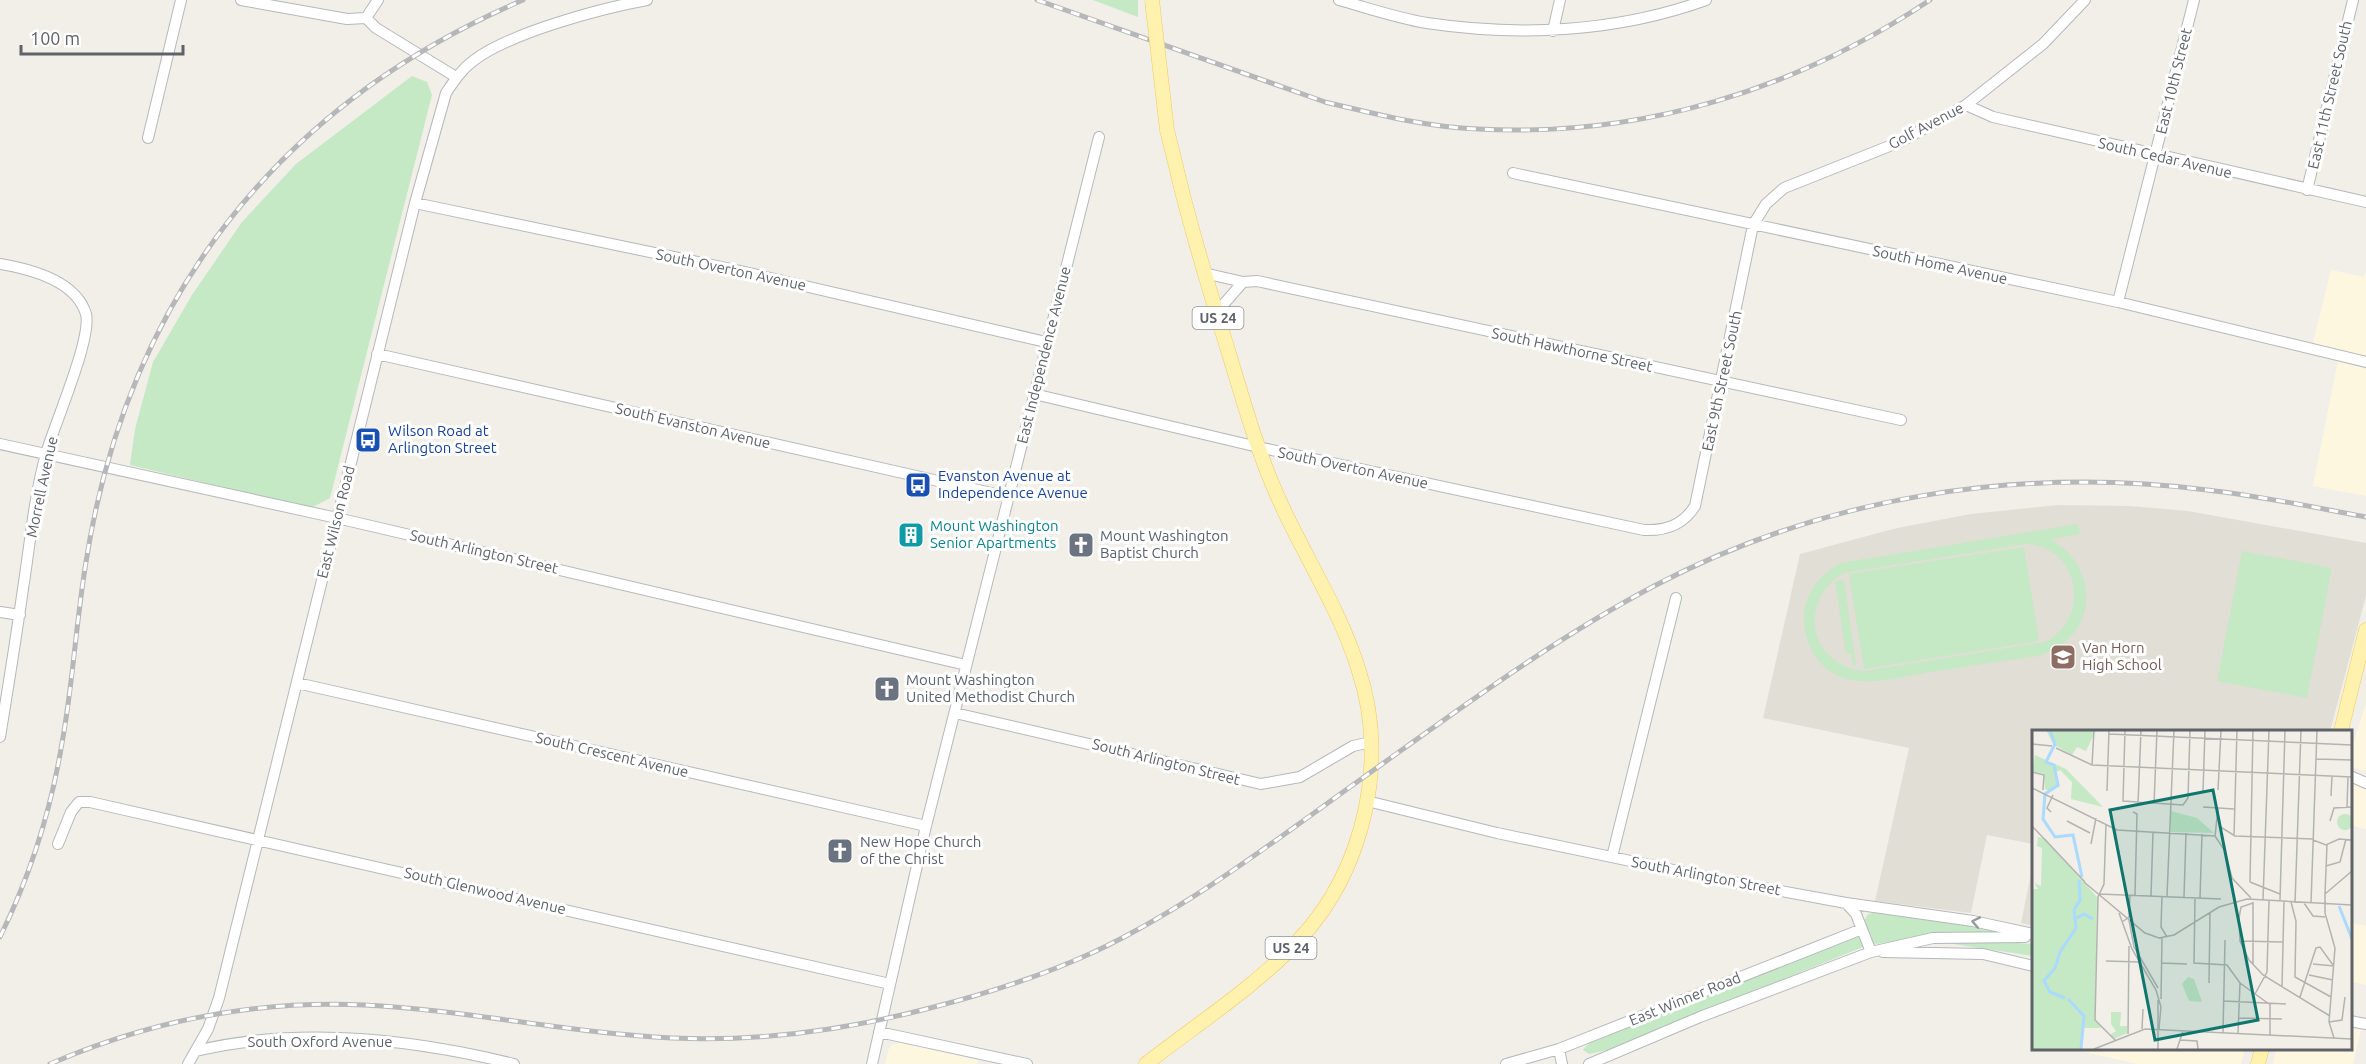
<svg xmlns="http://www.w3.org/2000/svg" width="2366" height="1064" viewBox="0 0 2366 1064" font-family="Ubuntu,sans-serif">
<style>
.commercial{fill:#fef7e0}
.education{fill:#e1ded6}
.green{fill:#c5e8c5;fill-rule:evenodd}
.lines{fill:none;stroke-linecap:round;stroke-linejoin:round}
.minor-casing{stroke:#b5b8bc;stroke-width:12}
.major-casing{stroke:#f2c960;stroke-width:15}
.minor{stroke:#fff;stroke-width:10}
.major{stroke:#fff2af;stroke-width:14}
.rail-casing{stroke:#b6b7b8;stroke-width:5}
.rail{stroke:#fff;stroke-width:3;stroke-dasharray:9;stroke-linecap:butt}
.major-bridge-casing{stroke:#f2c960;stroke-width:15;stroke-linecap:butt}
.major-bridge{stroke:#fff2af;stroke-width:14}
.oneway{stroke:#979a9d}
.labels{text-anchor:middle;stroke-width:6;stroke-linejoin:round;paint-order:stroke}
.shield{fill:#fff;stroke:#8f9295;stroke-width:1.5}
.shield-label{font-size:14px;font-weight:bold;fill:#5f6368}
.street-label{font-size:15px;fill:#5f6368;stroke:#fff}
.transit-label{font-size:15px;fill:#164399;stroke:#fff;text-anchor:start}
.culture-label{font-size:15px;fill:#0d838f;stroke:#fff;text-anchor:start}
.worship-label{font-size:15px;fill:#5b616d;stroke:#fff;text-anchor:start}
.education-label{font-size:15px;fill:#785e54;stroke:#fff;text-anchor:start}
.inset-river{fill:none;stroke:#aadaff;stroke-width:3}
.inset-road{fill:none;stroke:#b3b3b1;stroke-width:1.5}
.view{fill:#0f766e;fill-opacity:0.15;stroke:#0f766e;stroke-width:3}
.inset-edge{fill:none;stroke:#5f6368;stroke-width:3}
</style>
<rect width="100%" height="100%" fill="#f1efe8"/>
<path class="commercial" d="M2331 270 2364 277 2366 271V357L2313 343Z
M2338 361 2366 369V496L2313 486Z
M2366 704V772L2355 768 2350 763V753Z
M2350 782 2366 789V829L2350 825Z
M2350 923 2366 926V985L2350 981Z
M2350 1029 2361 1030 2353 1064H2273L2277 1048H2350Z
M900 1043 978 1060 977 1064H885L889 1048 893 1044Z
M2065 1048H2245L2241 1064H2139Z"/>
<path class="education" d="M2058 505 2130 506 2188 511 2366 543V596L2330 731H2033V844L1987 835 1971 913 1875 901 1909 748 1763 718 1800 554 1897 528 1971 514Z
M2033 864V926L2021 923Z"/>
<path class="green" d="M1093 0H1138V17Z
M412 76 427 82 432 95 330 498 311 508 130 465 135 429 153 362 192 295 242 222 296 164Z
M2078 524 2080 534 2051 539C2102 570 2098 638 2038 656 2002 661 1966 667 1930 672 1902 677 1871 686 1844 678 1820 671 1805 646 1804 622 1803 595 1818 576 1840 563ZM2026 544C2080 547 2092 618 2045 642L1865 671C1809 665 1797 603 1843 573Z
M2024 547 2039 641 1864 669 1849 574Z
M2242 551 2332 568 2307 698 2217 681Z
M1844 580 1856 665H1853L1851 654H1846L1835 581Z
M1873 913 2015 932 1940 934 1876 944 1873 943 1864 921 1868 914Z
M1857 937H1860L1863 947 1608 1050 1589 1054 1583 1050 1589 1043Z
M1983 941 2033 944V956L1940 942Z"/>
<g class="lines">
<g class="minor-casing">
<path id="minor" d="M241 0 347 19 366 18 376 28 456 77
M1339 0C1368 8 1397 18 1427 23 1520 37 1617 32 1706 0
M366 18 378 0
M1553 31 1560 0
M1966 105 1993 117 2366 202
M148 138 181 0
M1513 173 2118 302 2366 362
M2307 190 2353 0
M415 203 736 270 1046 342
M0 264C30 269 76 281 86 314 92 339 54 425 46 454 34 497 30 544 23 589 16 638 8 688 0 737
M1204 273 1243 282 1257 281 1901 420
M2118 302 2194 0
M1216 313 1243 282
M377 354 1009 497
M1034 394 1258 447 1644 530C1666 531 1683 525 1695 506L1753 225 1766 204 1784 188 1902 141 1966 105 2043 44 2085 0
M0 444 337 518 966 665
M0 612 20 615
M297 683 926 826
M955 713 1261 784 1300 777 1353 746 1371 742
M2350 776 2366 783
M1367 801 1497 833 1721 880 1846 903 1973 921 2033 934
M58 844 71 812 79 802H90L890 984
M1612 857 1676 598
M1846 903 1856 914 1871 952
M1883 952 1983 954 2033 966
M2350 1021 2366 1024
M879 1032 1027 1064
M1559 1049 1562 1064
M196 1051C299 1026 412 1039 514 1064
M188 1064 208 1029 219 998 415 203 446 93C454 81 462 69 473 61 509 33 602 8 647 0
M872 1064 926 826 1099 137
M1506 1064 1559 1049 1862 929
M1589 1064 1700 1017 1871 952 1933 938 2025 937"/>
</g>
<g class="major-casing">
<path id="major" d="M2341 731 2366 630
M1146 1064C1197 1024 1255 987 1299 940 1365 869 1389 760 1358 668 1339 607 1302 553 1277 495 1257 450 1244 403 1230 357 1213 301 1195 244 1181 187
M2258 1064 2262 1048"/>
</g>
<use href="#minor" class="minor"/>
<use href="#major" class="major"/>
<g class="rail-casing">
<path id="rail" d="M1037 0 1325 102C1375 114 1426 127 1478 129 1640 138 1796 90 1930 0
M0 937C30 876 51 810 62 743 73 683 76 622 86 562 127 299 278 105 523 0
M50 1064C149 1021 255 1000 364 1005 467 1010 569 1033 672 1038 758 1042 846 1030 930 1008 985 994 1042 976 1094 952 1191 906 1277 839 1364 777 1458 710 1552 640 1654 586 1823 497 2018 466 2207 490 2260 496 2313 507 2366 517"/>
</g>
<use href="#rail" class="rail"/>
<g class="major-bridge-casing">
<path id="major-bridge" d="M1152 0 1167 130 1181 187"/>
</g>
<use href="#major-bridge" class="major-bridge"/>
</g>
<defs><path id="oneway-chevron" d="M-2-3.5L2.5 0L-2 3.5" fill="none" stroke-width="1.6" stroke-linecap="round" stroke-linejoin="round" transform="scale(1.5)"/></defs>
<use class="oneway" href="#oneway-chevron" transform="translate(1976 922) rotate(-169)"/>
<defs>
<g id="bus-square" transform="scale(1.35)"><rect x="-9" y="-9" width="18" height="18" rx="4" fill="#1a4fb4" stroke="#fff"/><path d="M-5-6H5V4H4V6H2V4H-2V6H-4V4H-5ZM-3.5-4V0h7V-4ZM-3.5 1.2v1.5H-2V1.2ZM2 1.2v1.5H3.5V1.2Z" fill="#fff"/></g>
<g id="building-square" transform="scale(1.35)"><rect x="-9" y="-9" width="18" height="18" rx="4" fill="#0f9aa8" stroke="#fff"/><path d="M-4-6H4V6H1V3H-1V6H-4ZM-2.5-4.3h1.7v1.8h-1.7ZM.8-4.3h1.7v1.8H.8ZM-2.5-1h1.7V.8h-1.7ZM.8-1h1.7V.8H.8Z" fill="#fff"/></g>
<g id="church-square" transform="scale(1.35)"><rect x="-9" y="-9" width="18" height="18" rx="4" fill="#6b7280" stroke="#fff"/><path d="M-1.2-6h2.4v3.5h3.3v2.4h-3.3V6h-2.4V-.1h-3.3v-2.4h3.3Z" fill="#fff"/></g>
<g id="school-square" transform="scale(1.35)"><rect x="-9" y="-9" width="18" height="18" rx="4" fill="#8d6e63" stroke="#fff"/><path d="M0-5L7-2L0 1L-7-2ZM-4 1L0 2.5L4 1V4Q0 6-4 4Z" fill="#fff"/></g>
</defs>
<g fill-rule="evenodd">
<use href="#bus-square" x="368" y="440"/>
<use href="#bus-square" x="918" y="485"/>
<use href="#building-square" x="911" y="535"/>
<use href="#church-square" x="1081" y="545"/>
<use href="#school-square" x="2063" y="657"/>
<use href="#church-square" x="887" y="689"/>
<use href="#church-square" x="840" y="851"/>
</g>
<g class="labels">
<g class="shield">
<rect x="1192.5" y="307" width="51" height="22" rx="4.5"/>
<rect x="1265.5" y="937" width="51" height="22" rx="4.5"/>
</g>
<g class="shield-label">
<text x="1218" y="323">US 24</text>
<text x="1291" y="953">US 24</text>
</g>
<g class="street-label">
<text transform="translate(2174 81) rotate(-76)" y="5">East 10th Street</text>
<text transform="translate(2330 95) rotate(-77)" y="5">East 11th Street South</text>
<text transform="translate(1926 126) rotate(-28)" y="5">Golf Avenue</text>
<text transform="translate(2165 158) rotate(13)" y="5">South Cedar Avenue</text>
<text transform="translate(1940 265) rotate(12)" y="5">South Home Avenue</text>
<text transform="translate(731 270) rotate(12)" y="5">South Overton Avenue</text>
<text transform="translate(1572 350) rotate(12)" y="5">South Hawthorne Street</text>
<text transform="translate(1044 355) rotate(-76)" y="5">East Independence Avenue</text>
<text transform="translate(1722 381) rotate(-78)" y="5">East 9th Street South</text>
<text transform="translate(693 426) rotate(13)" y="5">South Evanston Avenue</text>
<text transform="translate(1353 468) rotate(12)" y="5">South Overton Avenue</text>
<text transform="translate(42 487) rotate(-78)" y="5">Morrell Avenue</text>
<text transform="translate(336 522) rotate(-76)" y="5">East Wilson Road</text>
<text transform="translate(484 552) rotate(13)" y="5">South Arlington Street</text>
<text transform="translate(612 755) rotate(13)" y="5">South Crescent Avenue</text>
<text transform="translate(1166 762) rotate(14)" y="5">South Arlington Street</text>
<text transform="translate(1706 876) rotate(11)" y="5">South Arlington Street</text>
<text transform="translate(485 891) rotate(13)" y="5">South Glenwood Avenue</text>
<text transform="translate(1685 999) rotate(-22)" y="5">East Winner Road</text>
<text x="320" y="1047">South Oxford Avenue</text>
</g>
<g class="transit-label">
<text x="388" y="436">Wilson Road at<tspan x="388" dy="17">Arlington Street</tspan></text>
<text x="938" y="481">Evanston Avenue at<tspan x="938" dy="17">Independence Avenue</tspan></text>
</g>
<g class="culture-label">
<text x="930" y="531">Mount Washington<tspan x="930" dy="17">Senior Apartments</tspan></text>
</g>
<g class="worship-label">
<text x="1100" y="541">Mount Washington<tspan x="1100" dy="17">Baptist Church</tspan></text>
<text x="906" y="685">Mount Washington<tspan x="906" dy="17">United Methodist Church</tspan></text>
<text x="860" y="847">New Hope Church<tspan x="860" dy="17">of the Christ</tspan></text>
</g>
<g class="education-label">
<text x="2082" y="653">Van Horn<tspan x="2082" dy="17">High School</tspan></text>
</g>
</g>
<g transform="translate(2032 730)">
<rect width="320" height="320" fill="#f1efe8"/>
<path d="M14 0H69L63 2 54 21 45 17 40 25 21 14ZM3 25 34 39 71 77 39 69 40 52 28 40 24 42 28 56 18 62 13 59 12 44 0 41ZM139 81 165 88 182 103 139 102ZM305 92a8 8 0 1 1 16 0a8 8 0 1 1-16 0ZM6 107 14 109 65 167 63 288 69 298H51L50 319H0V159H6L2 153 9 156 10 118 5 116ZM156 247 162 249 170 272 157 271 150 254ZM79 282H89L88 296H95V303L82 309 78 305 84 301 79 294Z" fill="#c5e8c5"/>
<path class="inset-river" d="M18 0 23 14 14 32 22 35 26 55 13 64 11 89 23 107 41 105 50 147M307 176 320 209M45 188 52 184 61 189M33 268 18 262 12 251 23 238 28 222 44 198 42 180 48 170 47 150M36 269 52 286 49 319"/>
<path class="inset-road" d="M93 0 91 71 151 75 156 68 158 0M77 4 320 15M0 14 20 16M24 18 60 35 320 47M284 29 320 30M60 35 62 0M187 41 189 0M0 42 12 45 11 60M0 58 85 100 183 106 193 121 200 148 219 168M186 60 187 41M75 61 77 0M171 62 173 0M299 66 300 46M106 74 109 0M122 74 125 0M171 77 202 79M315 77 316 47M19 82 15 78 21 65M101 82 105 84 103 165M35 91 58 103M298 91 302 78 320 77M74 94 72 154 66 167 63 290 83 310M0 96 53 152M187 96 203 106 281 109M83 99 94 165M183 106 186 79M202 106 205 0M281 110 294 115 307 109 320 110M0 112V153M59 114 64 88M294 136 308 132 314 109M52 152 113 203 127 208 142 205 187 177 215 169 320 175M218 152 221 0M218 152 248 164M67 164 189 169M293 164 295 115M119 166 121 102M130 166 129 197 135 207M135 166 142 0M152 167 154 103M163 168 162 233 195 235 208 253 237 274M168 168 170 104M231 170 237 0M248 170 253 0M221 172V234M259 172 264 191 263 247 299 267M221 173 209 177 207 188 208 211 217 230 231 245 298 286M263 173 269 0M272 173 281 186 293 187M279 173 285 0M87 183 100 219 124 260 129 277M97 190 102 217 126 258M90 192 97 187 98 165M208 211 251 212M74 231 108 232M129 233 155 234M281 234 302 236M277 245 301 250M177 253 178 182M250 257 252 171M223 264 235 242 237 170M268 267 284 218 288 217 301 235M129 269 130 208M126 270V319M192 271 254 274M238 274V305M207 288 250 289M297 292 310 290 313 267M110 299 111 279M127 299 129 276M191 303 193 210M96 304 97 216M206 304 208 253M302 308 297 292 303 218 293 183V164L320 141M148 310 165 311 166 319M62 319 113 299 320 309M145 319 151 301"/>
<path class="view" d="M181 60 226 290 123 310 78 80Z"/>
<rect width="320" height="320" class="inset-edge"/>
</g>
<path d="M21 45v9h162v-9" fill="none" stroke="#5f6368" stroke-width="3"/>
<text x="30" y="45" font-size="18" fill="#5f6368" stroke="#ffffff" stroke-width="4.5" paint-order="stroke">100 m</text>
</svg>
